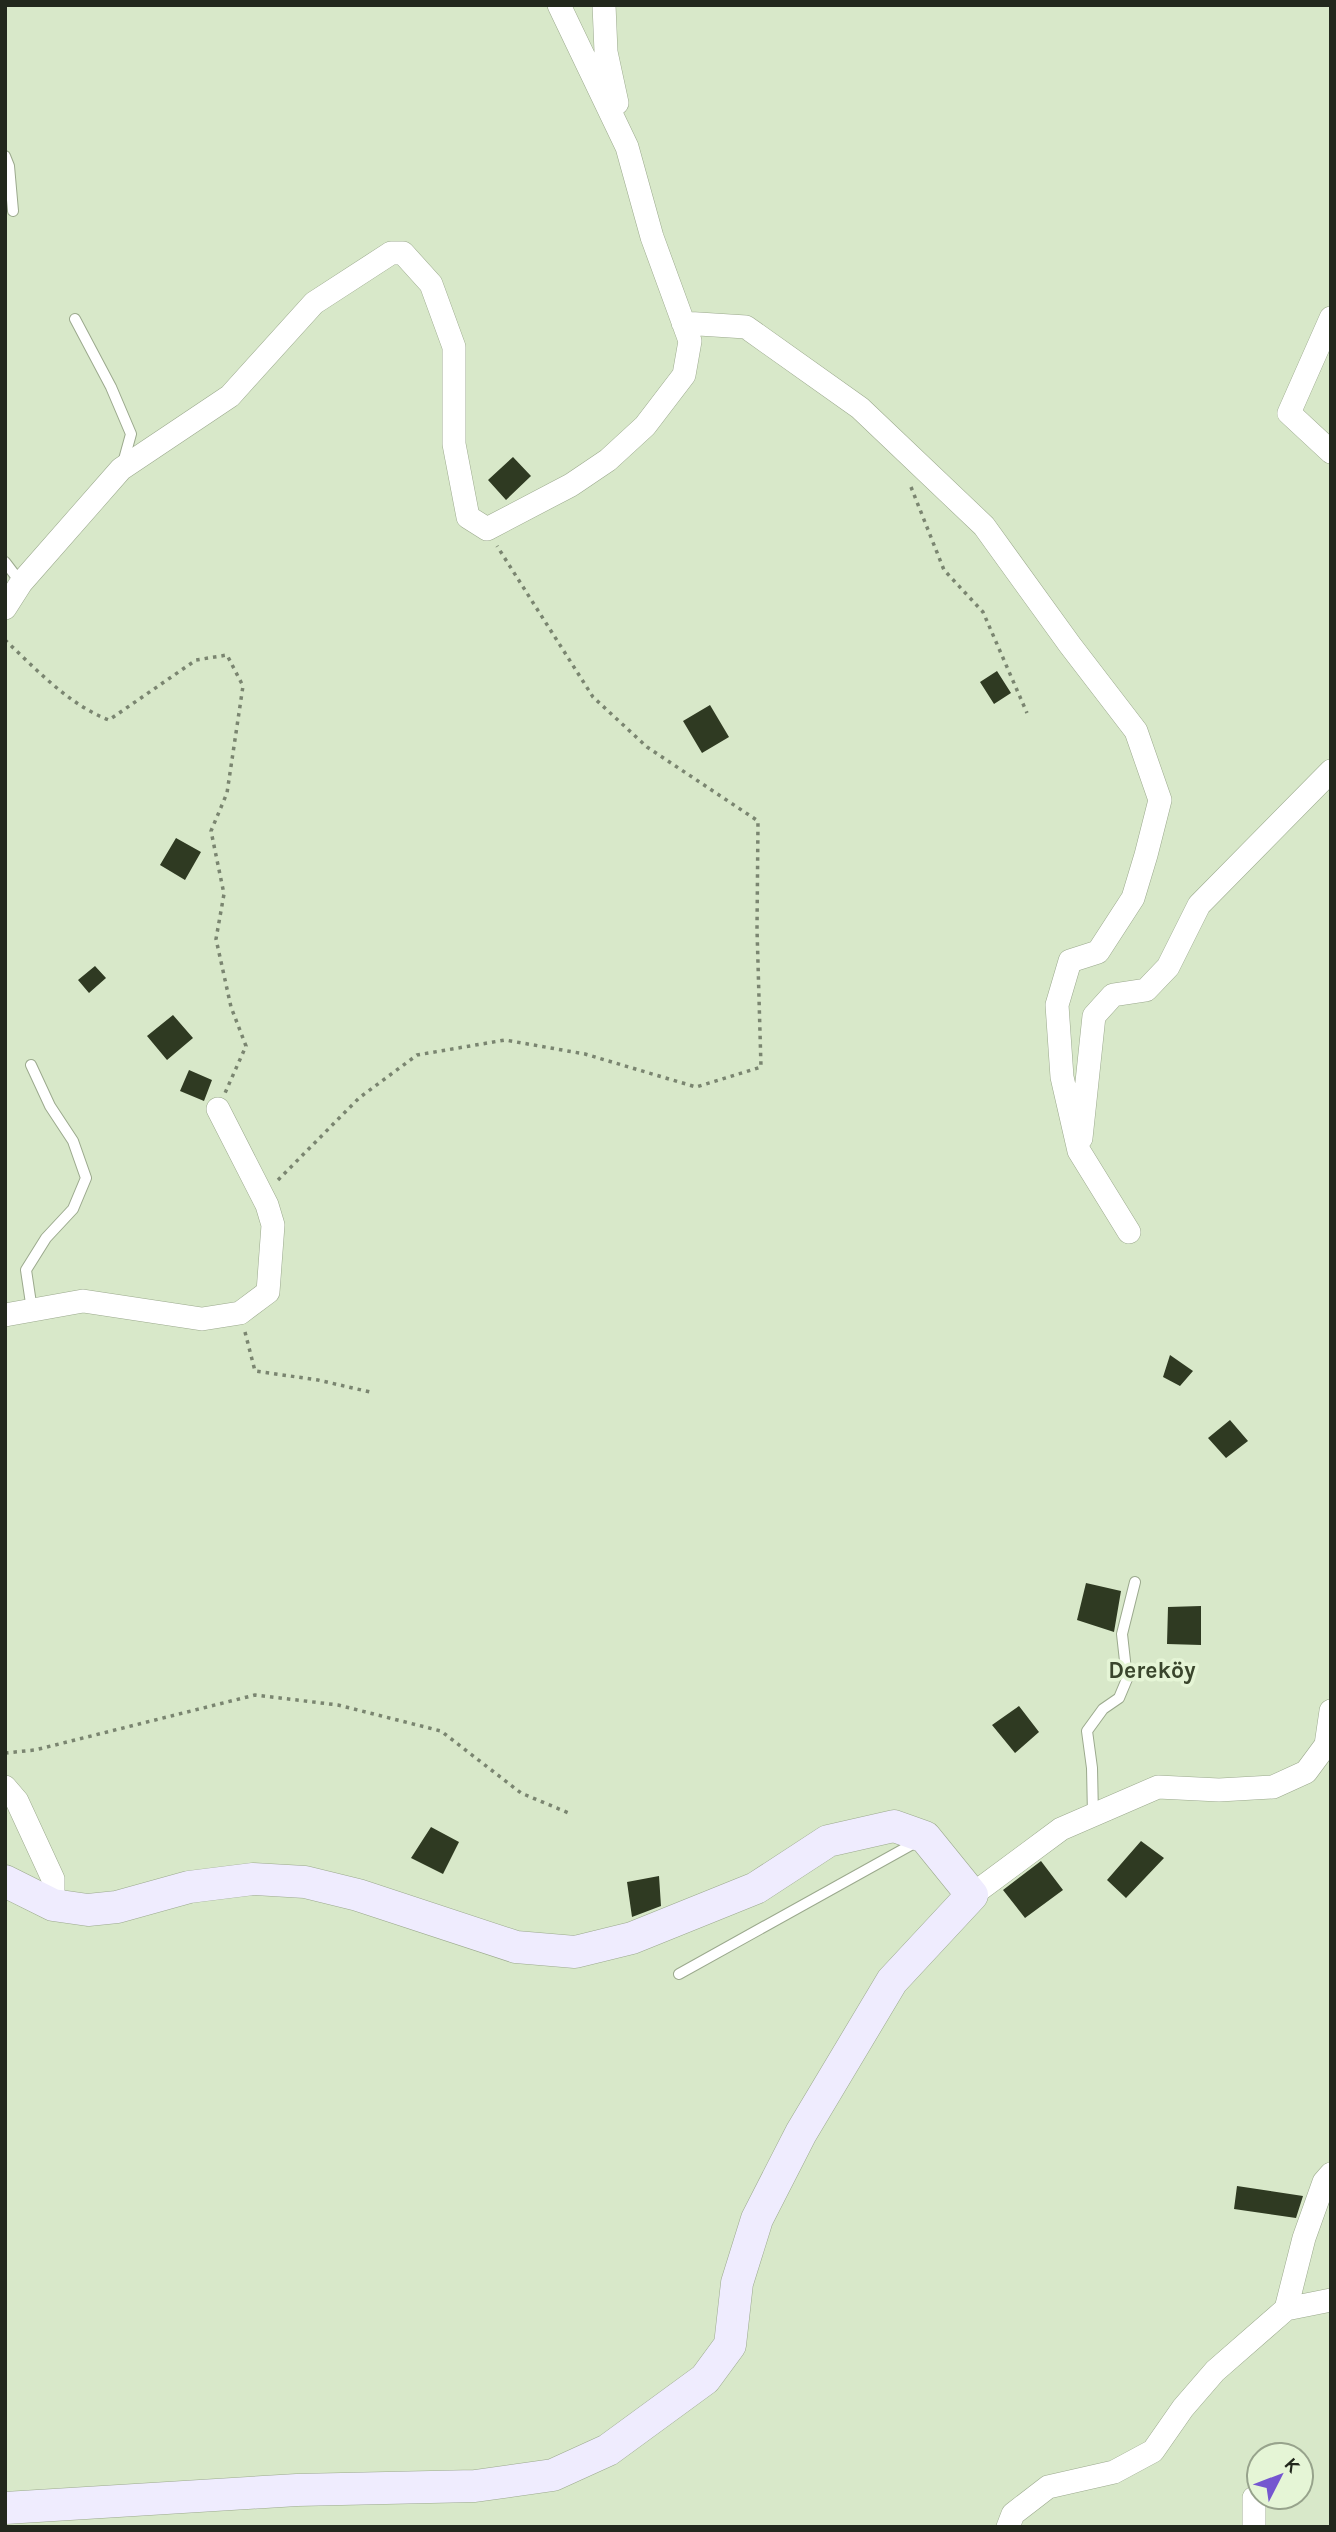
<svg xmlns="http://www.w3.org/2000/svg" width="1336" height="2532" viewBox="0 0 1336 2532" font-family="Karla,sans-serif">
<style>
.building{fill:#2f3a22}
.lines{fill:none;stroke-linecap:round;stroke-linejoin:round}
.lane-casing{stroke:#9ba98d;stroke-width:12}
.street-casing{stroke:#9ba98d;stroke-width:24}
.secondary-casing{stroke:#9ba98d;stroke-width:33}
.path{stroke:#7a8570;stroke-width:3.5;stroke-dasharray:3.5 5;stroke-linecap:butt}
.lane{stroke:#fff;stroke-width:10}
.street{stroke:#fff;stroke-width:23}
.secondary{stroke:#efecfe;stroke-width:32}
.labels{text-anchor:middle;stroke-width:7;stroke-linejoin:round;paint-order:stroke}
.quarter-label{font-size:23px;font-weight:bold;fill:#39452c;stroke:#e5f5d6}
</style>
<rect width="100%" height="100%" fill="#d8e8c9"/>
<path class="building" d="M513 457 531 476 506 500 488 480Z
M997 671 1011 693 994 704 980 682Z
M710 705 729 737 702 753 683 721Z
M176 838 201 852 185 880 160 865Z
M95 966 106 978 89 993 78 980Z
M173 1015 193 1038 167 1060 147 1036Z
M189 1070 212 1080 204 1101 180 1091Z
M1170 1355 1193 1371 1180 1386 1163 1377Z
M1230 1420 1248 1441 1226 1458 1208 1438Z
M1086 1583 1121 1591 1114 1632 1077 1620Z
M1201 1606V1645L1167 1644 1168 1607Z
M1019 1706 1039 1732 1015 1753 992 1725Z
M431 1827 459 1842 443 1874 411 1858Z
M1141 1841 1164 1858 1126 1898 1107 1880Z
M1041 1861 1063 1890 1025 1918 1003 1890Z
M659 1876 661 1906 632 1917 627 1882Z
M1237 2186 1303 2196 1296 2218 1234 2209Z"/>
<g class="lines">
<g class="lane-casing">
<path id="lane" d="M5 156 9 166 13 211
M75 319 111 387 131 434 123 463
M5 562 21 583
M31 1065 50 1106 73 1141 86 1178 73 1209 46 1238 26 1270 32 1310
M1093 1815 1092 1768 1087 1731 1103 1709 1119 1698 1127 1679 1122 1634 1135 1582
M679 1974 920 1840"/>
</g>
<g class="street-casing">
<path id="street" d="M604 5 606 52 617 103
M1331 318 1289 413 1331 452
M683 323 746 327 860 408 984 526 1070 645 1136 731 1160 800 1146 855 1133 898 1098 952 1070 961 1057 1005 1062 1077 1079 1151 1129 1232
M5 608 21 583 121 469 230 396 314 303 391 253H403L431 284 454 347V444L468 517 487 529 571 485 608 460 645 426 684 375 690 341 652 237 627 147 559 5
M1081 1138 1094 1016 1113 995 1146 990 1168 967 1199 905 1331 771
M5 1315 83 1301 202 1319 240 1313 268 1292 273 1225 267 1205 218 1109
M5 1787 17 1801 53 1879V1905
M972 1895 1061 1829 1158 1787 1219 1790 1273 1787 1306 1772 1326 1745 1331 1711
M1286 2309 1331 2300
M1008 2527 1013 2514 1048 2487 1114 2472 1153 2451 1183 2408 1215 2371 1286 2309 1304 2238 1324 2182 1331 2174
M1254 2527V2498"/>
</g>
<g class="secondary-casing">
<path id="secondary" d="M5 1881 53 1905 88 1910 117 1907 189 1887 253 1879 305 1882 358 1895 516 1947 575 1952 632 1938 756 1888 828 1841 894 1826 925 1837 972 1895 892 1981 801 2133 757 2219 737 2283 730 2345 705 2379 608 2450 553 2475 475 2486 297 2490 5 2508"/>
</g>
<path class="path" d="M911 487 944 570 983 612 1027 713
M5 640C36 669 69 705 109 720L196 660 227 655 243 686 227 793 211 831 224 894 216 939 231 1007 246 1046 225 1093
M278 1180 359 1098 417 1055 505 1040 585 1054 696 1087 761 1067 757 929 758 821 647 747 593 697 497 546
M245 1332 255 1371 318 1380 370 1392
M5 1753 35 1750 255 1695 338 1705 441 1731 521 1793 571 1814"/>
<use href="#lane" class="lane"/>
<use href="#street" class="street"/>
<use href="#secondary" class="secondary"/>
</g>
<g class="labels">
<g class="quarter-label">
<text x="1152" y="1678">Dereköy</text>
</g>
</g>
<rect width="1336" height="2532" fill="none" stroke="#22281d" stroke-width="14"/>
<g transform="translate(1280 2476) rotate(48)"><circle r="33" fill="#e5f5d6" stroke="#97a38c" stroke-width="2"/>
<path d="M0-5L12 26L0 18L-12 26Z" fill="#7556d0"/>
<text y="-10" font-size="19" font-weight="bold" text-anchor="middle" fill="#22281d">K</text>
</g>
</svg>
